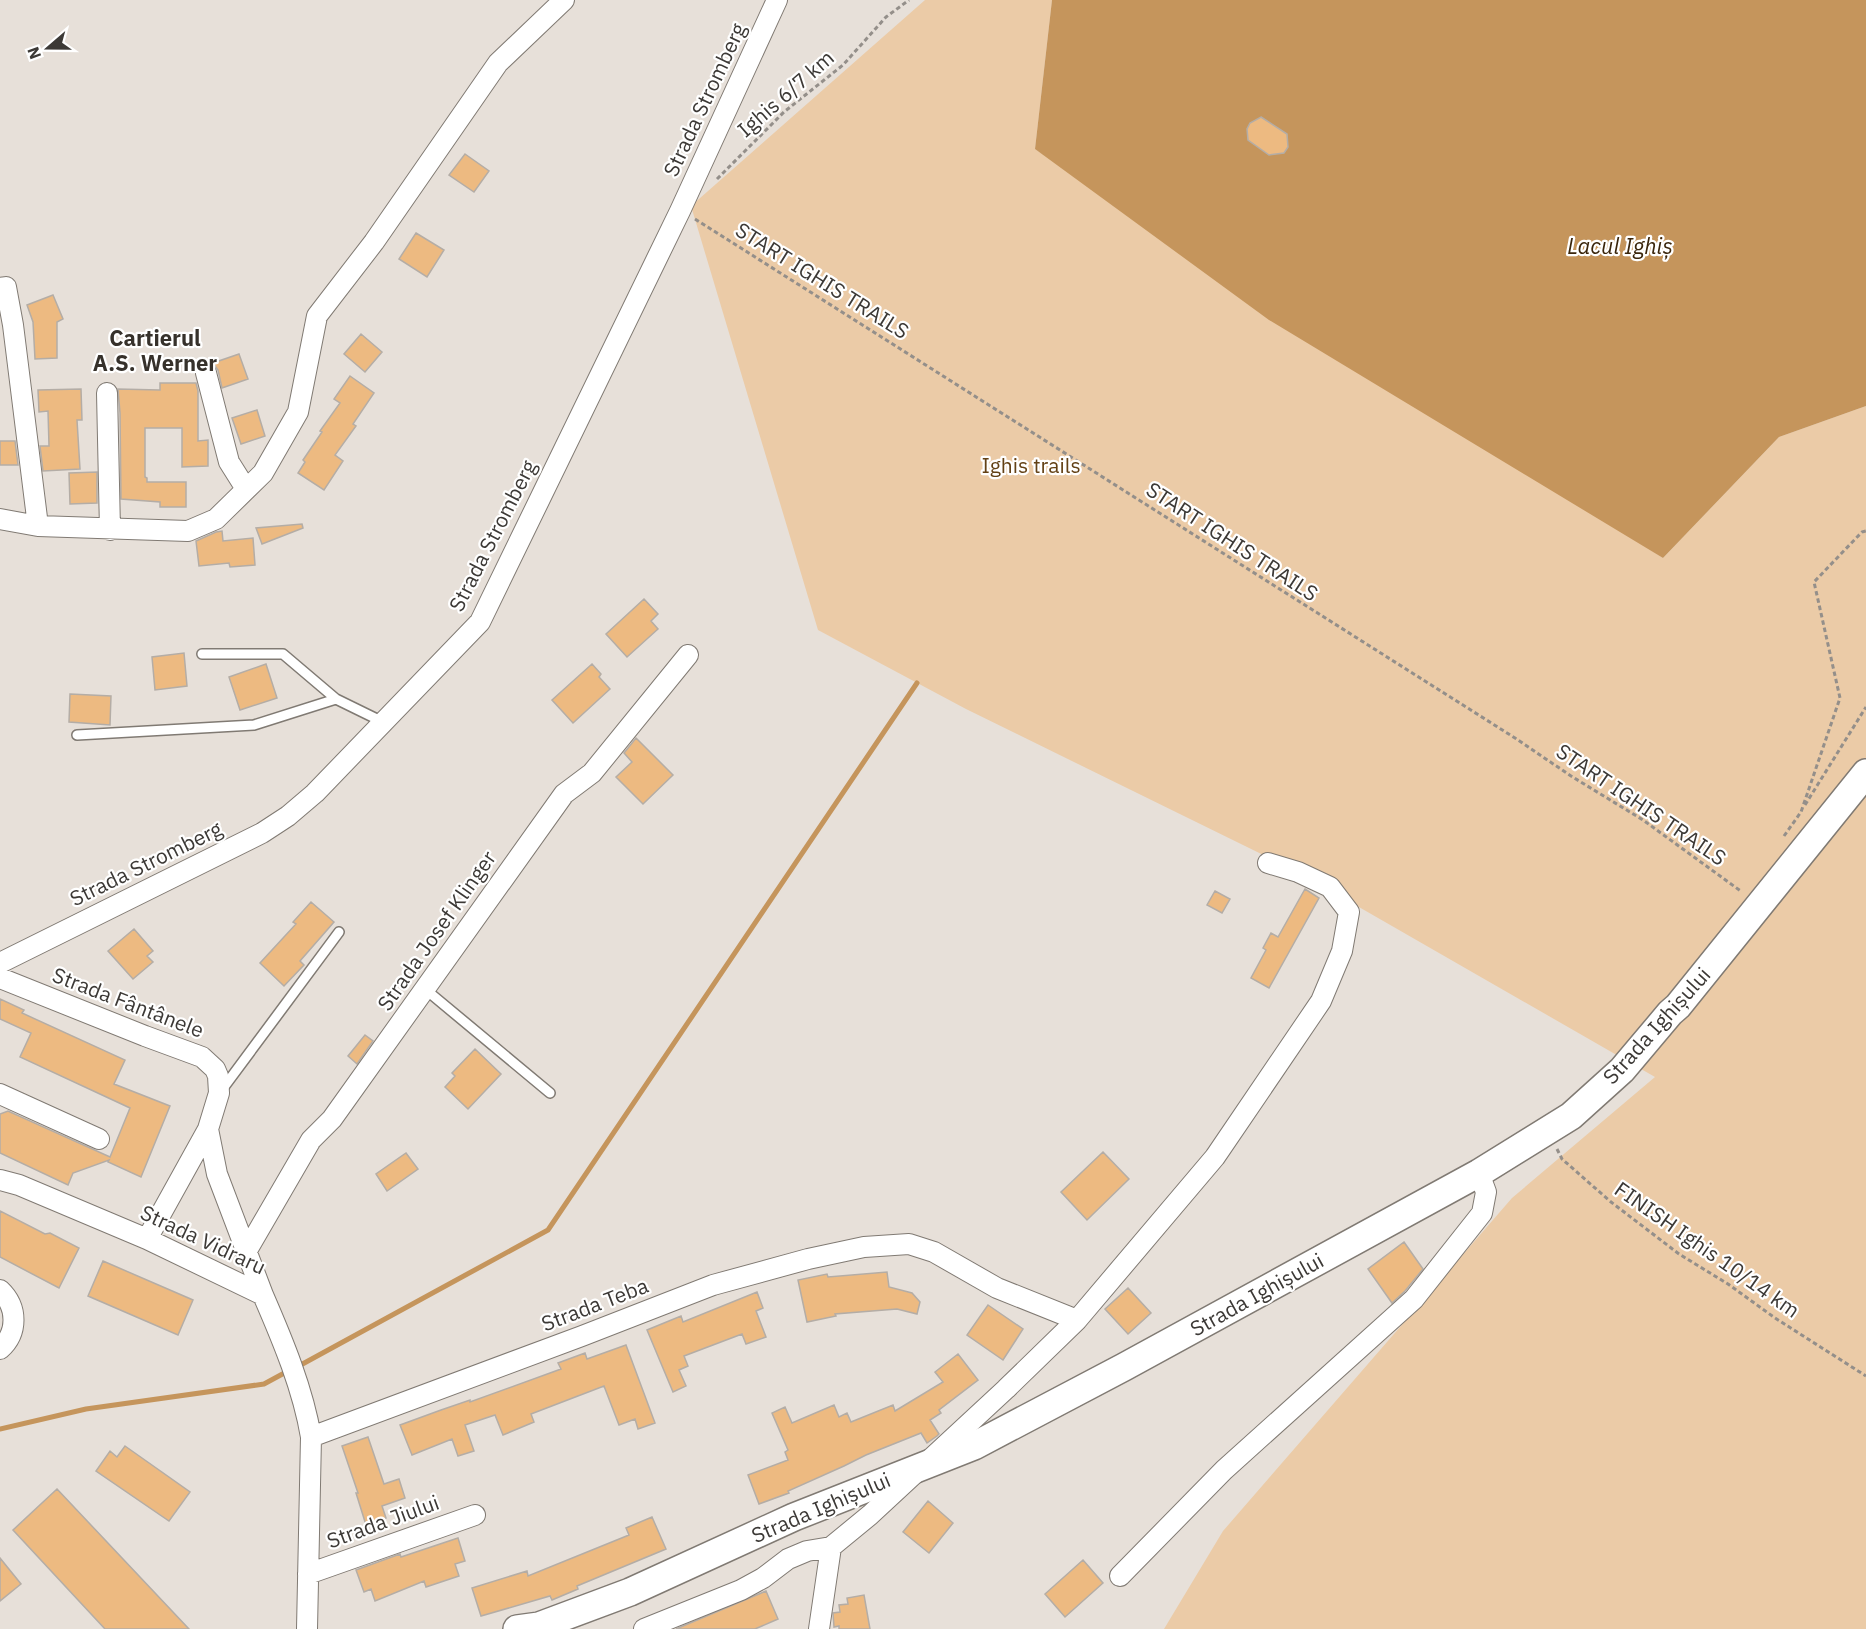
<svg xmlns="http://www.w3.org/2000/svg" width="1866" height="1629" viewBox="0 0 1866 1629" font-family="'IBM Plex Sans',sans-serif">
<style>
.green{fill:#ebcba7}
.water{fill:#c5955c;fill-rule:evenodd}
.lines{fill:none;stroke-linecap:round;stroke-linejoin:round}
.stream{stroke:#c5955c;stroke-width:5}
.building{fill:#edba81;stroke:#b4ada6;stroke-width:1.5}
.lane-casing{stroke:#807a73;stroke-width:12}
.street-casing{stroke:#807a73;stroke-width:22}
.secondary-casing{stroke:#807a73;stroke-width:30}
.path{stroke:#948f8a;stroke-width:3;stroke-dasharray:4.5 3;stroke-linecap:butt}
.lane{stroke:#fff;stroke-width:9}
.street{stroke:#fff;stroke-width:20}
.secondary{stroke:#fff;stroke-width:27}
.labels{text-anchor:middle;stroke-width:4.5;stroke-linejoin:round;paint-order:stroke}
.street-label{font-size:21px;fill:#3c3936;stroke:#fff}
.park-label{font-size:21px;fill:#634115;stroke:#fff}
.water-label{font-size:22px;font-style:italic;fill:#3a250b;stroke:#fff}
.neighbourhood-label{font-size:22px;font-weight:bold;fill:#36312b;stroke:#fff}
</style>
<rect width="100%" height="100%" fill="#e7e0d9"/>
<path class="green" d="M925 0H1052L1035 149 1663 558 1779 437 1866 406V1629H1164L1223 1531 1512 1198 1655 1077 1298 872 966 709 818 630 691 206Z"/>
<path class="water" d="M1052 0H1866V406L1779 437 1663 558 1269 320 1035 149ZM1261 118 1287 134 1288 147 1284 153 1269 155 1248 140C1246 127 1249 123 1261 118Z"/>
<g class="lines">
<path class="stream" d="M297 1367 548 1230 917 683
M0 1429 86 1409 264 1384 288 1371"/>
</g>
<path class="building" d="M1261 117 1287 134 1288 147 1284 153 1269 155 1248 140 1247 129 1250 123Z
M465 154 489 171 474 192 449 175Z
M416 233 444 250 427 277 399 259Z
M53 295 63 319 57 322V358L35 359 33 322 27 305Z
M361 334 382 352 365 372 344 354Z
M239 354 248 379 222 388 218 370 213 363Z
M350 376 374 393 353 424 356 426 335 455 343 461 324 490 298 473 305 462 303 460 322 432 320 431 340 403 334 399Z
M160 383H196L198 391V441L208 440V466L182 467V428H145V477L147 478V482H186V507H160V502L121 499 120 413 118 389 160 390Z
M81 389 82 420H77L80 469 43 471 40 446H49L48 411 39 412 38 390Z
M257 410 265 436 241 444 232 418Z
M0 441H15L18 465H0Z
M97 472V503L70 504 69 473Z
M302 524 303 528 262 544 256 528Z
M222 531 223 541 253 538 255 565 230 567 229 563 199 566 196 541 216 532Z
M644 599 658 614 651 621 658 629 627 657 606 634Z
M184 653 187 686 155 690 152 657Z
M266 664 277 698 240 710 229 677Z
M592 664 601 674 599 677 610 689 573 723 552 700Z
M70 694 111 696 110 725 69 722Z
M636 738 673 775 643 804 616 777 632 762 624 753Z
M1305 889 1319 898 1269 988 1251 978 1266 950 1263 948 1271 933 1278 937Z
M1215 891 1230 899 1222 913 1207 905Z
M311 902 334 922 300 961 304 965 284 986 260 963 296 924 293 922Z
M134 929 153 951 147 956 153 962 133 979 108 951Z
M0 999 24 1010 22 1013 125 1060 114 1084 170 1106 141 1177 108 1162 109 1160 73 1173 68 1185 0 1153V1114L8 1111 110 1157 130 1108 20 1057 31 1033 0 1019Z
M365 1035 373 1041 357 1064 348 1056Z
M475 1049 501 1074 468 1109 445 1087 455 1076 452 1073Z
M1103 1152 1129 1179 1087 1220 1061 1192Z
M406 1153 418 1169 387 1191 376 1174Z
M0 1211 45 1234 50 1233 79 1248 59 1288 0 1257Z
M1404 1242 1423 1269 1405 1291 1392 1303 1368 1269Z
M103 1261 193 1300 178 1335 88 1296Z
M887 1272 889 1287 912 1293 920 1302 917 1314 897 1309 835 1314 836 1316 807 1322 798 1280 827 1274 828 1277Z
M1128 1288 1151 1313 1128 1334 1105 1309Z
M757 1292 763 1308 756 1311 766 1337 746 1344 742 1334 684 1356 688 1366 679 1370 686 1386 673 1392 647 1330 681 1316 683 1322Z
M988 1305 1023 1329 1003 1360 967 1335Z
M626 1345 655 1423 638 1429 635 1419 619 1425 604 1386 531 1414 534 1422 503 1435 495 1415 465 1425 474 1451 458 1456 452 1439 412 1455 400 1425 441 1410 470 1400V1402L561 1369 558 1363 585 1353 587 1359Z
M958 1354 978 1380 939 1410 941 1413 930 1420 939 1434 937 1436 927 1443 921 1433 866 1455 844 1466 788 1491 789 1493 759 1504 748 1475 788 1460 785 1452 788 1450 772 1413 785 1407 792 1423 834 1405 839 1417 847 1413 851 1422 893 1405 895 1411 943 1382 935 1372Z
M368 1437 384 1484 399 1479 405 1498 382 1506 386 1518 366 1525 356 1493H358L342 1446Z
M125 1446 190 1492 169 1521 96 1471 110 1451 117 1457Z
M57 1489 189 1629H105L13 1530Z
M928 1501 953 1523 929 1553 903 1532Z
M652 1517 666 1549 577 1586 578 1589 552 1600 550 1596 481 1616 472 1588 527 1571 528 1576 629 1535 626 1528Z
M458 1538 465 1561 455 1564 459 1576 426 1587 424 1581 375 1601 371 1589 364 1592 356 1570 400 1554 401 1557Z
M0 1558 21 1584 0 1601Z
M1083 1560 1103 1583 1065 1617 1045 1594Z
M766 1591 778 1619 755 1629H676Z
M864 1595 870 1629H839V1626L834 1627 833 1613 840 1612 839 1605 848 1604 847 1598Z"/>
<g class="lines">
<g class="lane-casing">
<path id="lane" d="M202 654H283L336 699
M77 735 254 725 336 699 383 722
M425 989 550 1093
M221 1091 339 932"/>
</g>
<g class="street-casing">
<path id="street" d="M0 288 6 287 13 325 38 526
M206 373 229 462 246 489
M107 393 110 530
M0 519 38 526 188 531 216 519 263 473 298 412 317 316 374 242 498 63 564 0
M0 963 262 833 288 816 315 793 480 622 680 211 777 0
M0 978 145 1036 202 1057 215 1069 218 1076 219 1093 208 1129 217 1174 263 1295
M0 1094 99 1139
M0 1180 19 1185 147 1239 263 1295C283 1341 303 1389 311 1437L307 1629
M147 1239 208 1129
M246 1252 311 1140 332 1119 564 794 592 773 688 655
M0 1290C18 1307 18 1333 0 1349
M311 1437 582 1336 713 1285 808 1259 864 1247 909 1244 934 1252 997 1288 1077 1320
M308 1574 475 1515
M1120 1576 1224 1470 1414 1299 1482 1213 1486 1192 1479 1173
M644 1629 741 1590 763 1578 788 1559 807 1551 831 1547 870 1515 1006 1389 1077 1320 1215 1157 1321 1001 1342 951 1349 912 1330 887 1298 872 1268 863
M819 1629 831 1547"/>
</g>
<g class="secondary-casing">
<path id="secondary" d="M517 1629 539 1626 630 1592 794 1517 974 1446 1124 1367 1479 1173 1571 1116 1622 1070 1670 1013 1678 1006 1866 773"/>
</g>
<path class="path" d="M717 179 784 112 843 65 886 17 909 0
M695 219 1515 738 1571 776 1643 820 1742 892
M1805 805 1866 707
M1784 836 1801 812 1840 698 1814 582 1862 532 1866 531
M1557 1149 1562 1159 1611 1202 1679 1254 1728 1284 1775 1318 1866 1376"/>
<use href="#lane" class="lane"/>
<use href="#street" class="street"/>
<use href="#secondary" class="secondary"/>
</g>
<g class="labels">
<g class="street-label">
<text transform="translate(786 94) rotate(-41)" y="7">Ighis 6/7 km</text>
<text transform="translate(705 100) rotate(-65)" y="7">Strada Stromberg</text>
<text transform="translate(822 281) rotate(32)" y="7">START IGHIS TRAILS</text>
<text transform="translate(493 536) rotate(-63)" y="7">Strada Stromberg</text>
<text transform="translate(1232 542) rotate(33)" y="7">START IGHIS TRAILS</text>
<text transform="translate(1641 805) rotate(34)" y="7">START IGHIS TRAILS</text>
<text transform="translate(146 864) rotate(-26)" y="7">Strada Stromberg</text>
<text transform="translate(437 931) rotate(-55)" y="7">Strada Josef Klinger</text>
<text transform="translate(128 1003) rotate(21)" y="7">Strada Fântânele</text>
<text transform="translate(1657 1026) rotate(-48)" y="7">Strada Ighișului</text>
<text transform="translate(203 1240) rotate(25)" y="7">Strada Vidraru</text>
<text transform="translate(1707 1250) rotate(35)" y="7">FINISH Ighis 10/14 km</text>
<text transform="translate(1257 1295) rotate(-29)" y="7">Strada Ighișului</text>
<text transform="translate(595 1305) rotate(-21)" y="7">Strada Teba</text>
<text transform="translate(821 1508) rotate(-23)" y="7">Strada Ighișului</text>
<text transform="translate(383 1522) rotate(-20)" y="7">Strada Jiului</text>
</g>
<g class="park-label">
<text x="1031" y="473">Ighis trails</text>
</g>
<g class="water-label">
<text x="1620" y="254">Lacul Ighiș</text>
</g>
<g class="neighbourhood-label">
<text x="155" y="346">Cartierul<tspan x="155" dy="25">A.S. Werner</tspan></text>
</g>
</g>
<g transform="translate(48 48) rotate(250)" stroke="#ffffff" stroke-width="4.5" paint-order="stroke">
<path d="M0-4.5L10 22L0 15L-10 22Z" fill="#3c3936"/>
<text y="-9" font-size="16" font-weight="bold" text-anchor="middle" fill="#3c3936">N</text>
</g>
</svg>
